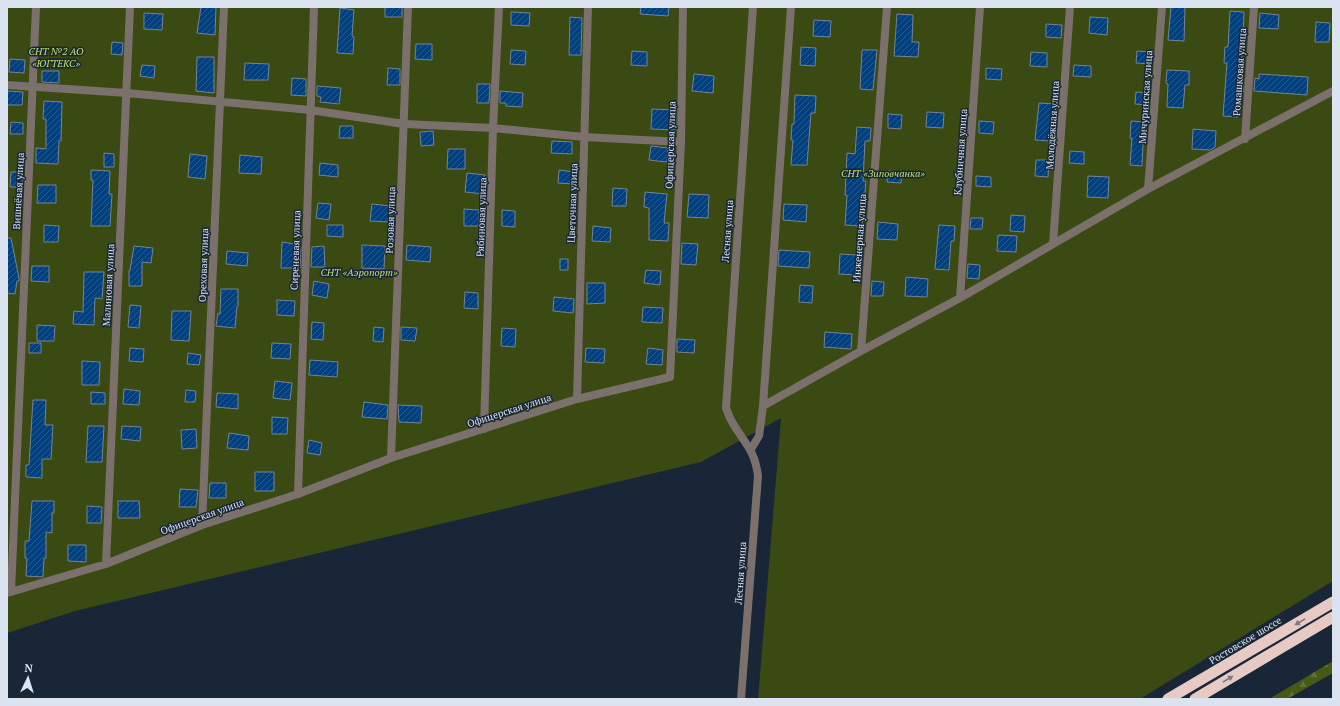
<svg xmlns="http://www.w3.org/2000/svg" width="1340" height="706" viewBox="0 0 1340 706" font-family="'PT Serif',serif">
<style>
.green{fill:#3b4913}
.forest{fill:url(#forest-firs)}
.building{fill:url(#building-hatch);stroke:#738398}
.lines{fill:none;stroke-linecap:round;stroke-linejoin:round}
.minor{stroke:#7c706d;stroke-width:8}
.tertiary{stroke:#7c706d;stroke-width:8}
.trunk{stroke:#e6cac3;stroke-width:11}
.oneway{fill:#7f787d}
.labels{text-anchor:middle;stroke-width:3;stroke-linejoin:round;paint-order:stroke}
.park-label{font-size:10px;font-style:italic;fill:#bfe16d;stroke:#182637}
.street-label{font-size:10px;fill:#dae3ef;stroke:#182637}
</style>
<defs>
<pattern id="forest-firs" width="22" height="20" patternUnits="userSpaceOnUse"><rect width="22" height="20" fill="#485915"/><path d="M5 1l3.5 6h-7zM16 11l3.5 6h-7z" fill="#627137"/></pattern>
<pattern id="building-hatch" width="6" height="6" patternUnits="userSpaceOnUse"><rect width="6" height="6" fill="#01407d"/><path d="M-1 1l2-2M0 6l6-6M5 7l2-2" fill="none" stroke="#255b90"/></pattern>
</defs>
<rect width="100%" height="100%" fill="#182637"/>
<path class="green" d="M7 7H1333V581L1140 699H758L781 418 701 462 75 611 7 633Z"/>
<path class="forest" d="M1333 661V673L1287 699H1269Z"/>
<path class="building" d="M201 7H216L215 35 197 33Z
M385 7H402V17H385Z
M641 7H669L668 16 640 14Z
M1171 7H1185L1184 41 1168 40Z
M340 8 354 10 352 36 354 37 353 54 337 53Z
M1230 11 1244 12 1241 78H1244L1243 93H1240L1238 117 1223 116 1227 63H1224L1225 47H1228Z
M511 12 530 13 529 26 511 25Z
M144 13 163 14 162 30 144 29Z
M1260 13 1279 15 1278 29 1259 28Z
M897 14 913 15 912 42H919L918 57 894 56Z
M570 17 582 18 581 55H569Z
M1090 17 1108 18 1107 35 1089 33Z
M814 20 831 21 830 37 813 36Z
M1316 22 1330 23 1329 42H1315Z
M1046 24 1062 25 1061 38 1046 37Z
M112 42 123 43 122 55 111 54Z
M416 44H432V60L415 59Z
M801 47 816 48 815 66 800 65Z
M511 50 526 51 525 65 510 64Z
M862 50H877L873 90 860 89Z
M632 51 647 52V66L631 65Z
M1137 51 1152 52 1151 64 1136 63Z
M1031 52 1047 53V67L1030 66Z
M197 57H214V93L196 91Z
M10 59 25 60 24 73 9 72Z
M245 63 269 64 268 80H244Z
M142 65 155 66 154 78 140 76Z
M1074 65 1091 66V77L1073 76Z
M388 68 400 69V85H387Z
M986 68 1002 69 1001 80 986 79Z
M1167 70 1189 71V85H1185L1183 108 1167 107 1168 84 1166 83Z
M42 71H59V83L42 82Z
M694 74 714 76 713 93 692 91Z
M1259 74 1308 77 1307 95 1254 91 1255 78 1259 79Z
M292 78 306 79V96L291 95Z
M477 84H490L489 103H477Z
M317 86 341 88 339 104 320 102 321 97 317 96Z
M7 91 23 92 22 105H7Z
M500 91 523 93 522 107 506 106V103H500Z
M1136 92 1149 93 1148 105 1135 104Z
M795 95 816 96 815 113H811L807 165H791L793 140H791L792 124H794Z
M44 101 62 102 61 141H59L58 164 36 163V148L46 149V119H43Z
M1039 103 1056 104 1055 115H1052L1050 141 1035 140Z
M652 109 676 110V130L651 129Z
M927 112 944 113 943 128 926 127Z
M888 114 902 115 901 129 888 128Z
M979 121 994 122 993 134 979 133Z
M1131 121 1144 122 1142 166 1130 165 1132 138H1130Z
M11 122 23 123V134H10Z
M340 126H353V138H339Z
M857 127 871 128 870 141H865L863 181H866L862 226 845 225 847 195H845L847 153 855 154Z
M1193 129 1216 131 1215 147 1210 150 1192 149Z
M433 131 434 145 421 146 420 132Z
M552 141 572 142V154L551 153Z
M651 146 668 148 667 162 649 160Z
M448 149H465V169H447Z
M1070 151 1084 152V164L1069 163Z
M104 153 114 154V167H104Z
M190 154 207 156 205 179 188 177Z
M240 155 262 157 261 174 239 173Z
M1036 160H1049L1048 177 1035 176Z
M320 163 338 165V177L319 175Z
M91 170 110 171 109 194H112L110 226H91L93 180H91Z
M559 170 574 172 573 184 558 183Z
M888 171 902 172 901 183 887 182Z
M11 172H23L22 187H10Z
M467 173 485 175 484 194 465 192Z
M976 176 991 177V187L976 186Z
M1088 176 1109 177 1108 198 1087 197Z
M38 185H56V203H37Z
M613 188 627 189 626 206H612Z
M645 192 667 194 664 223H669L668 241 649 240V208L644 207Z
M689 194 709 195 708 218 687 217Z
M318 203 331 204 329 220 316 218Z
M372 204 391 206 390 222 370 221Z
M784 204 807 205 806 222 783 220Z
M464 209 479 210V226H464Z
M502 210 515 211V227L502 226Z
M1011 215 1025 216 1024 232 1010 231Z
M971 218H983L982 229H970Z
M878 222 898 224 897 240 877 239Z
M44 225 59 226 58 242H44Z
M327 225H343V237L327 236Z
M939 225 955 226 954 241H951L949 270 935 269Z
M593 226 611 228 610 242 592 241Z
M998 235 1017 236 1016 252 997 251Z
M7 238H11L19 278V281H17L15 294 7 293Z
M282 242 294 244 293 248 301 247 300 268H281Z
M682 243 698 244 696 265 681 264Z
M362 245 385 246 384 269 362 268Z
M407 245 431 247 430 262 406 260Z
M134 246 153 248 151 263 142 262V286H129V270H130Z
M324 246 325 267H311L312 247Z
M779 250 810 252 809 268 778 266Z
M227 251 248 253 247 266 226 264Z
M840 254 857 255 856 275 839 274Z
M560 259H568V270H560Z
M968 264 980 265 979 279 967 278Z
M32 266H49V282L31 281Z
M646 270 661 271 660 285 644 283Z
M84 272H104L102 299 95 298 94 325 73 324 74 311 83 312Z
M906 277 928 279 927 297 905 296Z
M314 281 329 284 327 298 312 295Z
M872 281 884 282 883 296H871Z
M587 283H605V303L587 304Z
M800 285 813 286 812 303 799 302Z
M221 289H238V306H237L235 328 216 326 218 313 220 314Z
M465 292 478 293V309L464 308Z
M554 297 574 299 573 313 553 311Z
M277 300 295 301 294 316 277 315Z
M130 305 141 306 139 328 128 327Z
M643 307 663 308 662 323 642 322Z
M172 311H191L189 341 171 340Z
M312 322 324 323 323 340 311 339Z
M37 325 55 326 54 341H37Z
M374 327 384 328 383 342 373 341Z
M401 327 417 328 415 341 401 340Z
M502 328 516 329 515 347 501 346Z
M825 332 852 334 851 349 824 347Z
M677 339 695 340 694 353 677 352Z
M29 343H41V353H29Z
M272 343 291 344 290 359 271 358Z
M130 348 144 349 143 362 129 361Z
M586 348 605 349 604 363 585 362Z
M648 348 663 350 662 365 646 364Z
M188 353 201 355 199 365 187 364Z
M310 360 338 362 337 377 309 375Z
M82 361 100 362 99 385H82Z
M275 381 292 383 290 400 273 398Z
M124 389 140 391 139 405 123 404Z
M186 390 196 391 195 402H185Z
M91 392 105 393V404H91Z
M217 393 238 394V409L216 407Z
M33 400H46L45 425H53L51 459H42V478L26 477V465H29Z
M364 402 388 405 387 419 362 417Z
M398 405 422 406 421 423 399 422Z
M272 417 288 418 287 434H272Z
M88 426H104L102 462H86Z
M122 426 141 427 140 441 121 439Z
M196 429 197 448 182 449 181 430Z
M229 433 249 436 248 450 227 448Z
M309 440 322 443 320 455 307 453Z
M255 472H274V491H255Z
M210 483H226V498H209Z
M180 489 198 490 196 507H179Z
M32 501H54V513H52V533L46 532V558H44L43 577 26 576 27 558H25V541H29Z
M118 501H139L140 518H118Z
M87 506 102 507 101 523H87Z
M68 545H86V562L68 561Z"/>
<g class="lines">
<path class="minor" d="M7 85 127 93 310 110 404 124 493 128 584 137 681 142
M1245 139 1254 7
M1148 189 1162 7
M1053 244 1070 7
M960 298 980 7
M861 351 887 7
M577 399 588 7
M763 406 861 351 960 298 1148 189 1333 91
M484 429 493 128 499 7
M751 449 759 436 763 406 791 7
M391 458 408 7
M298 494 314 7
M202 525 224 7
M106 564 130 7
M11 592 36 7
M7 593 106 564 202 525 298 494 391 458 577 399 670 377 681 142 683 7"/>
<path class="tertiary" d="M741 699 758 476C755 451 746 445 734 425 730 420 728 413 726 408L753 7"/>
<path class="trunk" d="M1168 699 1333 602
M1195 699 1333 617"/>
</g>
<defs><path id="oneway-solid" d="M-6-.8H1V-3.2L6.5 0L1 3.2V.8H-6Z"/></defs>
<g class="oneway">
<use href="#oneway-solid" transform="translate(1300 622) rotate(149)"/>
<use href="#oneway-solid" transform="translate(1228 679) rotate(-31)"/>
</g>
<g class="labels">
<g class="park-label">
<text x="56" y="55">СНТ №2 АО<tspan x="56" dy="12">«ЮГТЕКС»</tspan></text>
<text x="883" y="177">СНТ «Зиповчанка»</text>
<text x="359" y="276">СНТ «Аэропорт»</text>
</g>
<g class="street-label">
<text transform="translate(1239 72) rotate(-86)" y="4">Ромашковая улица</text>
<text transform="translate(1145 97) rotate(-86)" y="4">Мичуринская улица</text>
<text transform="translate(1052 125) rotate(-86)" y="4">Молодёжная улица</text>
<text transform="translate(670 145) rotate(-88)" y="4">Офицерская улица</text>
<text transform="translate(960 152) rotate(-86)" y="4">Клубничная улица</text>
<text transform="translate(18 191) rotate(-87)" y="4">Вишнёвая улица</text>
<text transform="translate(572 203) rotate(-88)" y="4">Цветочная улица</text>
<text transform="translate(481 217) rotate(-88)" y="4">Рябиновая улица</text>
<text transform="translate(390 220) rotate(-88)" y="4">Розовая улица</text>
<text transform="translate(727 231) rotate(-86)" y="4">Лесная улица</text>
<text transform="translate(859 238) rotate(-86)" y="4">Инженерная улица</text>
<text transform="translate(295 250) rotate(-88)" y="4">Сиреневая улица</text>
<text transform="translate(203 265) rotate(-88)" y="4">Ореховая улица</text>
<text transform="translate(108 285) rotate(-87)" y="4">Малиновая улица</text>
<text transform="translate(509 410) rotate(-18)" y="4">Офицерская улица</text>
<text transform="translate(202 516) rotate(-20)" y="4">Офицерская улица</text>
<text transform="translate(740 573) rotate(-86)" y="4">Лесная улица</text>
<text transform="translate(1245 640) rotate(-31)" y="4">Ростовское шоссе</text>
</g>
</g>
<rect width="1340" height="706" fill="none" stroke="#dae3ef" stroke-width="16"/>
<g transform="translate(28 678) rotate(4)" stroke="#182637" stroke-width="3" paint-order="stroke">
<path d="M0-3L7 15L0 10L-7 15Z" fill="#dae3ef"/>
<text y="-6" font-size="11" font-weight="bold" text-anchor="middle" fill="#dae3ef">N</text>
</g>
</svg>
